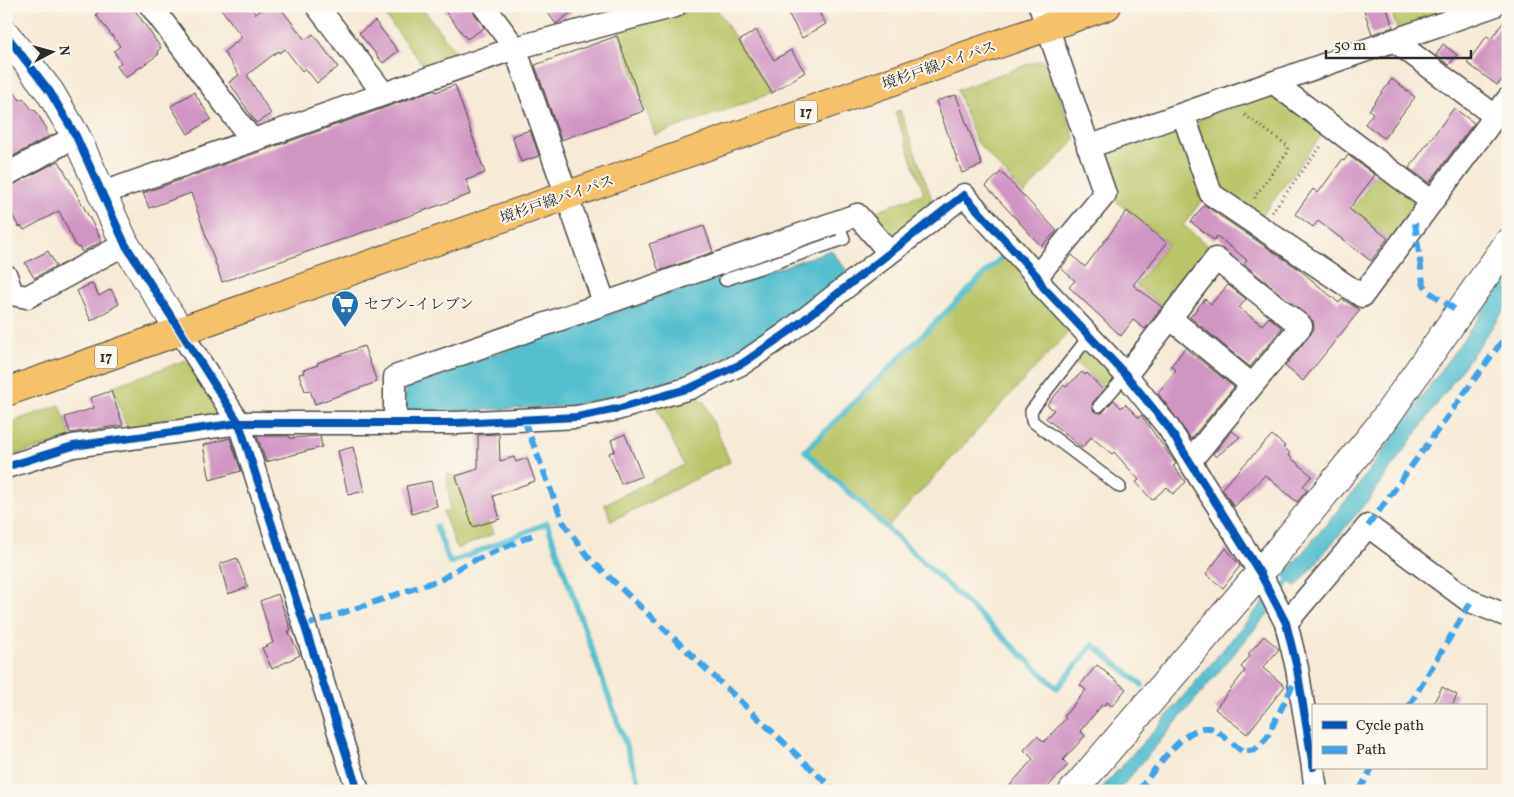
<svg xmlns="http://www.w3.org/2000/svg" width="1514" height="797" viewBox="0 0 1514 797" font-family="Vollkorn,'Noto Serif JP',serif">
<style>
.green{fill:#b9c567;stroke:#727849}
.water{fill:#54bfcf;stroke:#40757d}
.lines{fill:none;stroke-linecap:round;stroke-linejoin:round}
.stream{stroke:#54bfcf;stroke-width:5.5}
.building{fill:#d195c4}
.service-casing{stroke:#4a4845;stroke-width:14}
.minor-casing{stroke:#4a4845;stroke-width:25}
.tertiary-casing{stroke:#4a4845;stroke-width:30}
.primary-casing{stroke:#4a4845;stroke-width:30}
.path{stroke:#4a4845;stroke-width:3;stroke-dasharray:1 4;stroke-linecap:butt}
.service{stroke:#fff;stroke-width:11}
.minor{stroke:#fff;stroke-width:22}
.tertiary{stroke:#fff;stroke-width:28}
.primary{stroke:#f5c16b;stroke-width:28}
.quiet{stroke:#3ea3eb;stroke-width:6;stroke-dasharray:12 6;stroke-linecap:butt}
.cycleway-casing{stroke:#fbf7ec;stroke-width:11}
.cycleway{stroke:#0057b8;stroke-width:8}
.labels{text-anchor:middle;stroke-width:4;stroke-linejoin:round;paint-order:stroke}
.shield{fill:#fbf7ec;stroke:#696865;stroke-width:1}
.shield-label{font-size:14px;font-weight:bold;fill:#2b2b2b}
.street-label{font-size:15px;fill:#2b2b2b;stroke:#fbf7ec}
.poi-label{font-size:15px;fill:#2b2b2b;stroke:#fbf7ec;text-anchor:start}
</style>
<rect width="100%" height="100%" fill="#fbf7ec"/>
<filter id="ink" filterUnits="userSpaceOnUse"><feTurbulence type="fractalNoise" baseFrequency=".02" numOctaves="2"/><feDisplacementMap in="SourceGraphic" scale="10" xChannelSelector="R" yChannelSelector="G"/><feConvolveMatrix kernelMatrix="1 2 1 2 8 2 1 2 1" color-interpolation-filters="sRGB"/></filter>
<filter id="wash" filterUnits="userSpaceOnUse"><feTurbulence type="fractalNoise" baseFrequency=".0096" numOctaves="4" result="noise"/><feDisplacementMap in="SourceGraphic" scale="20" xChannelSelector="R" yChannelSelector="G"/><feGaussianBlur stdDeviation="1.12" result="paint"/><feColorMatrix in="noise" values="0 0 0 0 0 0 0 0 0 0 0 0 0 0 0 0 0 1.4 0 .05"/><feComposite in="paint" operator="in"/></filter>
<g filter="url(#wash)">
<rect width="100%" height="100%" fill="#f7ead6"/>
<path class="green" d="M391 6H421L459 57 426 69 383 13Z
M710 6H715L771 94 655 135 618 30Z
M1389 6H1434L1437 17 1398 31Z
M1040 60 1049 64 1075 140 1024 194 976 141 957 90Z
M1267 95 1276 97 1324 132 1261 217 1222 190 1217 182 1197 126 1200 118Z
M900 110 935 208 895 237H887L868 214 924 193 895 112Z
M1172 127 1181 131 1204 198 1183 225 1214 251 1168 311 1136 285 1168 243 1112 198 1100 160 1105 151Z
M1378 172 1414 198 1415 209 1391 240 1352 210Z
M1006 255 1073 327 888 527 808 451Z
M1088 343 1114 371 1115 380 1105 389 1075 362Z
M184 361 193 365 219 411 214 419 127 429 113 386Z
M698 394 701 401H704L730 462 611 521 605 504 684 465 656 407Z
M60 405 72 439 13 455 6 435V424Z
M447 474 456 476 473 527 489 523 493 534 457 549 443 512H450Z"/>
<path class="water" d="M831 250 848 272 770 331 732 354 689 375 646 388 572 406 410 413 406 408 405 390 410 384 723 274 729 286Z
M1508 277V305L1369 499 1296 587 1283 576 1354 491Z
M1265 600 1271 610 1118 791H1099L1160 724Z"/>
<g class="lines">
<path class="stream" d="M1004 255 805 451 1057 688 1093 645 1142 685
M436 526 450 563 547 523 642 791
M1278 594 1292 576"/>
</g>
<g id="blocks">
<path class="building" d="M92 6H132L161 48 157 51 159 54 125 78 117 66 121 63 114 51 120 46 96 15 98 13Z
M219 6H250L255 14 266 6H279L305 40 313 34 338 67 317 83 305 68 302 71 285 49 279 53 278 51 247 75 271 114 256 123 229 82 239 75 224 52 242 37Z
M441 6H471L484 28 467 39Z
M543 6H579L556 24Z
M784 6H815L826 24 802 38Z
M1375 6H1386L1393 27 1372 34 1364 10Z
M1508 16V74L1497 85 1467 63 1487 36 1491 39Z
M375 21 398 51 383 63 359 33Z
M756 30 774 60 791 50 805 72 772 93 739 41Z
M617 36 644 111 561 140 535 65Z
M1443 44 1457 55 1449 65 1436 55Z
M1392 79 1415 97 1384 138 1365 124 1373 113 1369 110Z
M6 81 20 100 23 98 33 111 35 110 47 129 45 130 49 136 6 160Z
M455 85 485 173 466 180 471 194 222 282 191 193 149 208 143 193 435 90 436 92Z
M194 92 211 119 188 134 171 106Z
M956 95 982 165 962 173 936 101Z
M1454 108 1474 123 1429 183 1409 168Z
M530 130 539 156 521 162 512 136Z
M1348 155 1375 175 1349 209 1388 238 1371 261 1318 221 1313 227 1295 214 1313 189 1318 193 1342 160 1344 161Z
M59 161 102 241 82 252 79 247 77 248 59 211 24 230 21 226 19 227 6 204V188Z
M1001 172 1057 231 1041 246 986 186Z
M1204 205 1300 270 1339 303 1342 299 1360 310 1303 381 1285 366 1311 334 1314 328 1313 321 1244 264 1247 260 1217 236 1214 240 1191 222Z
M1127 211 1167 243 1133 285 1162 307 1145 329 1133 320 1121 336 1069 287 1075 281 1061 268 1072 255 1085 267Z
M704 226 713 252 659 271 649 244Z
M48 251 56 266 34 278 25 263Z
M92 283 99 296 111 289 119 304 91 321 77 291Z
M1228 285 1246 299 1239 308 1262 325 1269 317 1282 328 1250 367 1190 317 1205 299 1211 304Z
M364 346 377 382 315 404 310 390 305 391 299 374 304 373 303 370 318 365 317 363Z
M1185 348 1234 387 1191 439 1158 393 1176 370 1171 366Z
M1082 372 1085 375 1087 373 1103 390 1092 404 1094 411 1102 413 1114 400 1121 408 1125 404 1139 418 1141 415 1176 464 1173 466 1186 482 1173 494 1167 487 1152 500 1136 482 1139 480 1114 452 1112 454 1091 437 1082 448 1046 418 1054 410 1047 405 1064 385 1066 387Z
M111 391 123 425 70 433 65 417 94 408 90 398Z
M1232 431 1240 437 1216 457 1213 454Z
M499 434 500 461 514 457 516 462 527 458 535 481 493 496 500 519 473 527 456 476 478 469V435Z
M625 434 642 476 621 484 609 453 615 451 611 440Z
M1272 435 1285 446 1283 447 1290 453 1288 455 1312 476 1303 486 1307 490 1297 502 1265 475 1234 507 1222 488Z
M257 436H289L290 438 320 436 322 447 266 462Z
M230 438 241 471 210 480 203 445Z
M353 447 364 491 348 495 338 451Z
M431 481 437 506 412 514 406 486Z
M1226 548 1240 566 1223 588 1206 574Z
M237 558 248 587 228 594 220 564Z
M278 594 291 630 288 631 300 655 272 669 262 648 273 643 260 601Z
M1264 636 1279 649 1263 668 1285 686 1247 734 1215 709 1245 671 1241 667 1250 656 1248 654Z
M1097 665 1126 689 1112 706 1107 702 1105 705 1103 704 1080 731 1085 736 1063 760 1068 765 1044 791H1005L1033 759 1024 750 1037 736 1044 742 1066 718 1064 716 1086 690 1080 685Z
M1442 687 1457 695 1452 706H1432Z"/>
</g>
</g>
<g filter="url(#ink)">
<use href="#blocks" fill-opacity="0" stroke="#4a4845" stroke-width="1"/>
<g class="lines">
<g class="service-casing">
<path id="service" d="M725 280 844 239 838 222
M1090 335 1031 411 1032 421 1120 487
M1099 406 1126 375"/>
</g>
<g class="minor-casing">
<path id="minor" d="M151 6 252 140
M317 6 384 94
M484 6 515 48 604 302
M1395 41 1495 116
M1274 83 1431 201
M1183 114 1211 194 1362 296 1508 99
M1088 147 1493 6
M6 175 76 136
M103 193 515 48 675 6
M6 276 12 294 27 297 125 244
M1037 276 1105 194 1040 6
M1170 318 1252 385
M180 331 239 423 358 791
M1126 375 1216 259 1301 326 1191 460
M395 424V377L857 215 889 252
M6 467 73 446 239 423H456L577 417 617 409 690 388 743 363 787 333 964 195 1037 276 1043 287 1126 375 1168 427 1260 573 1286 623 1297 668 1313 767
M1286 623 1368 526 1468 600 1508 616
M1313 768 1316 791"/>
</g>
<g class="tertiary-casing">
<path id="tertiary" d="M6 35 50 92 76 136 125 244 180 331
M1073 791 1260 573 1378 428 1508 243"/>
</g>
<g class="primary-casing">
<path id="primary" d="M6 392 1107 6"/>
</g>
<path class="path" d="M1245 115 1288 146 1287 153 1255 196V200
M1272 212 1322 145"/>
<use href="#service" class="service"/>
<use href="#minor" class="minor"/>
<use href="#tertiary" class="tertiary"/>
<use href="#primary" class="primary"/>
<path class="quiet" d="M1415 223 1423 283 1428 291 1459 312
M524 420 563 522 588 557 835 791
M1368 526 1508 333
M304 626 442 579 462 566 535 534
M1409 706 1471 602
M1138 791C1152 774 1188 719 1212 729 1223 734 1233 744 1243 752L1255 750 1266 739 1297 677
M1359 791 1372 768"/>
<g class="cycleway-casing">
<path id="cycleway" d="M6 35 50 92 76 136 125 244 239 423 358 791
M6 467 73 446 239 423H456L577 417 617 409 690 388 743 363 787 333 964 195 1037 276 1043 287 1126 375 1168 427 1260 573 1286 623 1297 668 1313 767"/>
</g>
<use href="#cycleway" class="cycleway"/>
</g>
</g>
<defs>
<g id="supermarket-pin" transform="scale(1.4375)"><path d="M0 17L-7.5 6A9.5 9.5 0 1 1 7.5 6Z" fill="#1f6fb2" stroke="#fbf7ec"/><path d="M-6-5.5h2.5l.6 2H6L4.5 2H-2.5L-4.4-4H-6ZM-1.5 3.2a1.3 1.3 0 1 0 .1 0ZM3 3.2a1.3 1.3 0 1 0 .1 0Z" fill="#fff"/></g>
</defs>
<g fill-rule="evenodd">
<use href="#supermarket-pin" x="345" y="304"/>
</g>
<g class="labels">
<g class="shield">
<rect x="795" y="100.5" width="22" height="23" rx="4"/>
<rect x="95" y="345.5" width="22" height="23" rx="4"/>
</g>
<g class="shield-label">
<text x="806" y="117">17</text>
<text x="106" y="362">17</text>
</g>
<g class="street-label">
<text transform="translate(939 65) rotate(-19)" y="5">境杉戸線バイパス</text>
<text transform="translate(557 199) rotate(-19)" y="5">境杉戸線バイパス</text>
</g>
<g class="poi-label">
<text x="364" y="309">セブン-イレブン</text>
</g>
</g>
<rect width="1514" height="797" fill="none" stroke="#fbf7ec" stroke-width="25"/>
<rect x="1312" y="704" width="175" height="65" fill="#fbf7ec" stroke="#a8a59f"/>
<rect x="1322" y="721" width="25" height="8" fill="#0057b8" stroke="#a8a59f"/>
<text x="1356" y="730" font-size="15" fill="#2b2b2b">Cycle path</text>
<rect x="1322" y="746" width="25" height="8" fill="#3ea3eb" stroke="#a8a59f"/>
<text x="1356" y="754" font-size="15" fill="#2b2b2b">Path</text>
<g transform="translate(52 52) rotate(84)" stroke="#fbf7ec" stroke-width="4" paint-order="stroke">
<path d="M0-4L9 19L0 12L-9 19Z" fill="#2b2b2b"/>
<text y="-8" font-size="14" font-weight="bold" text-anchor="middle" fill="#2b2b2b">N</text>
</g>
<path d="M1326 50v8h145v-8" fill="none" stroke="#2b2b2b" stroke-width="2.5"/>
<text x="1334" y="50" font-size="15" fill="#2b2b2b" stroke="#fbf7ec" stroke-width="4" paint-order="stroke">50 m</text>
</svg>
